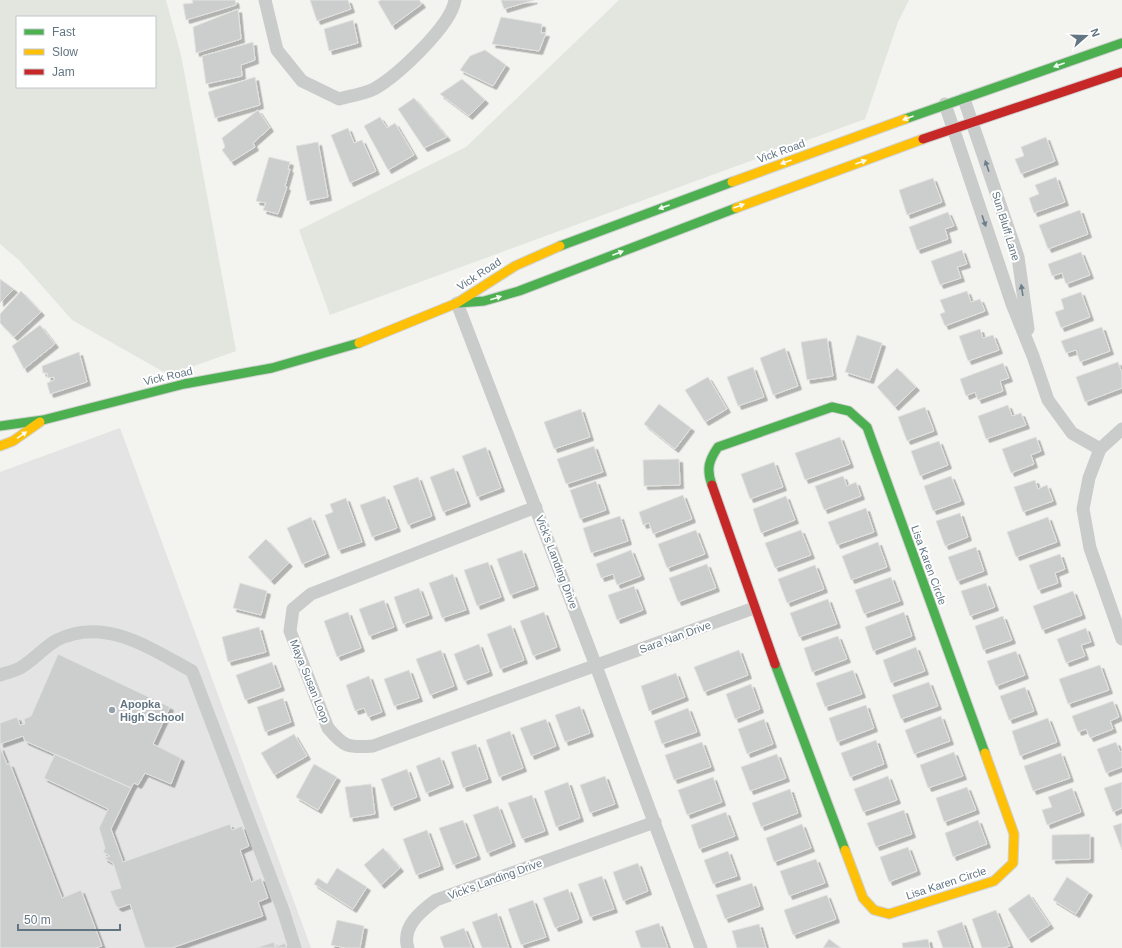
<svg xmlns="http://www.w3.org/2000/svg" width="1122" height="948" viewBox="0 0 1122 948" font-family="Helvetica,sans-serif">
<style>
.built{fill:#e3e4e3}
.green{fill:#e2e6de;fill-rule:evenodd}
.building{fill:#cccece;stroke:#e2e2e0;filter:url(#shadow)}
.lines{fill:none;stroke-linecap:round;stroke-linejoin:round}
.fast-casing{stroke:#cfd1d0;stroke-width:11}
.slow-casing{stroke:#cfd1d0;stroke-width:11}
.jam-casing{stroke:#cfd1d0;stroke-width:11}
.street{stroke:#cacccc;stroke-width:13}
.fast{stroke:#4caf50;stroke-width:9}
.slow{stroke:#ffc107;stroke-width:9}
.jam{stroke:#c62828;stroke-width:9}
.oneway{fill:#f6fbf6}
.oneway2{fill:#6c7e89}
.poi-dot{fill:#95a1a8;stroke:#fff;stroke-width:1.5}
.labels{text-anchor:middle;stroke-width:4;stroke-linejoin:round;paint-order:stroke}
.street-label{font-size:11px;fill:#627582;stroke:#fff}
.poi-label{font-size:11px;font-weight:bold;fill:#627582;stroke:#fff;text-anchor:start}
</style>
<defs>
<filter id="shadow"><feDropShadow dx="3.5" dy="3.5" stdDeviation="0" flood-color="#0004"/></filter>
</defs>
<rect width="100%" height="100%" fill="#f3f3f0"/>
<path class="built" d="M120 428 311 948H0V472Z"/>
<path class="green" d="M0 0H166L181 55 236 351 169 375 72 320 19 260 0 244ZM17 17H155V87H17Z
M619 0H909L898 22 865 119 330 315 299 230 466 147Z"/>
<path class="building" d="M192 0H235L236 5 186 20 183 4 193 3Z
M310 0H348L351 9 317 21Z
M381 0H419L422 4 392 26 378 2Z
M501 0H534L504 9Z
M238 9 241 39 196 53 193 27Z
M501 17 542 24 541 33H546L539 51 492 44Z
M353 20 358 43 329 51 324 29Z
M253 42 255 60 241 65 242 76 206 84 202 56Z
M485 50 506 65 493 86 460 70 470 56Z
M255 77 260 105 215 118 208 92Z
M462 79 485 100 469 116 440 94Z
M414 98 447 137 424 148 398 109Z
M258 110 270 128 253 143 255 147 231 162 222 150 225 147 222 138Z
M380 117 387 128 395 123 414 155 388 170 364 126Z
M348 128 354 143 362 140 376 171 350 183 331 135Z
M1046 137 1055 161 1021 174 1015 159 1024 156 1021 147Z
M318 142 328 197 307 201 296 146Z
M269 157 290 162 288 169H290L285 186 287 187 278 214 263 210 266 203 256 201Z
M1056 177 1065 202 1034 213 1029 198 1039 194 1035 185Z
M933 178 942 202 907 215 899 190Z
M1080 210 1088 234 1048 249 1039 225Z
M948 212 954 226 945 229 948 239 917 250 909 227Z
M962 250 967 264 957 267 961 278 940 285 931 261Z
M1081 252 1090 275 1066 284 1062 273 1052 276 1048 264Z
M0 279 14 289 0 303Z
M21 291 41 312 14 337 0 323V314Z
M967 291 971 302 980 299 985 311 945 326 940 314 945 312 940 300Z
M1081 292 1090 317 1061 328 1055 312 1064 309 1061 299Z
M40 325 55 344 24 369 12 346Z
M1102 327 1110 351 1080 362 1076 350 1066 353 1061 341Z
M980 329 983 338 993 335 999 350 968 361 959 336Z
M857 335 882 343 870 380 845 372Z
M827 338 833 376 807 380 801 342Z
M785 348 798 386 773 395 760 358Z
M79 352 87 382 50 394 47 383 54 380V377L48 378 47 373H43L42 366Z
M1118 362 1122 373V388L1085 402 1076 377Z
M1003 363 1009 378 1000 381 1003 391 978 400 975 392 966 396 960 379Z
M753 367 764 397 738 406 727 377Z
M897 368 916 387 895 407 877 387Z
M708 377 727 409 705 422 685 390Z
M659 404 691 428 675 449 644 424Z
M1008 405 1012 416 1021 413 1026 425 986 439 978 416Z
M925 407 934 431 907 441 898 417Z
M581 409 590 437 554 449 544 422Z
M840 437 850 464 805 480 795 453Z
M1036 437 1041 451 1031 455 1034 464 1011 473 1002 449Z
M939 441 948 465 920 476 911 451Z
M594 446 603 472 566 484 557 459Z
M486 447 501 488 477 497 462 456Z
M679 459 680 485 644 486 643 460Z
M774 462 783 487 750 499 741 474Z
M454 468 467 503 443 512 430 477Z
M843 476 847 486 856 482 861 496 824 510 815 486Z
M951 476 961 501 933 511 924 486Z
M418 477 432 516 408 525 393 486Z
M1035 480 1038 489 1047 485 1053 501 1023 512 1014 487Z
M596 481 606 510 580 519 570 490Z
M683 495 692 519 653 534 649 523 643 525 639 512Z
M385 496 397 528 372 537 360 505Z
M786 496 795 520 761 533 753 509Z
M346 498 362 542 338 550 325 515 333 512 330 504Z
M866 508 874 532 837 545 828 522Z
M960 513 968 537 945 546 936 521Z
M620 516 628 541 591 553 583 528Z
M311 517 326 554 302 564 287 528Z
M1048 517 1057 542 1016 557 1007 532Z
M696 530 705 554 667 568 658 544Z
M801 530 811 555 775 568 765 543Z
M266 539 289 563 271 581 248 557Z
M878 542 887 567 851 580 842 556Z
M976 547 984 571 957 581 948 557Z
M522 550 535 586 510 595 497 559Z
M631 550 641 576 617 585 613 574 601 578 596 564Z
M1060 554 1065 569 1055 573 1058 583 1038 590 1029 565Z
M488 562 501 597 477 606 464 570Z
M707 564 716 588 678 602 669 578Z
M815 565 824 589 787 603 778 579Z
M453 574 466 610 442 618 429 583Z
M891 577 900 601 864 614 855 590Z
M240 583 267 591 261 615 233 608Z
M986 583 995 607 970 616 961 591Z
M634 586 643 610 617 620 608 595Z
M419 588 429 615 403 624 394 597Z
M1073 591 1082 615 1042 630 1033 606Z
M828 599 837 624 799 637 790 613Z
M384 600 394 627 369 636 359 609Z
M348 612 361 648 337 657 324 621Z
M544 612 557 647 533 656 520 621Z
M904 612 912 636 873 651 865 627Z
M1003 616 1012 640 983 650 975 626Z
M511 625 524 660 500 669 487 634Z
M259 627 266 652 228 662 222 637Z
M1086 628 1091 642 1081 645 1085 656 1066 663 1057 639Z
M838 636 847 659 812 672 804 648Z
M479 644 489 672 464 681 454 654Z
M916 647 925 671 891 683 883 660Z
M441 650 454 686 430 695 416 659Z
M739 650 748 675 704 692 694 667Z
M1016 651 1025 675 996 686 987 661Z
M58 654 170 707 153 744 181 758 171 784 145 773 138 785 134 783 131 788 25 741 23 736 0 744V723L17 717 20 725 25 724 24 719 31 716Z
M272 662 281 687 245 700 236 675Z
M1100 665 1109 690 1068 704 1059 679Z
M409 670 419 698 394 706 384 679Z
M853 670 862 694 825 707 816 683Z
M676 673 685 697 649 711 641 686Z
M369 676 382 712 368 717 364 708 355 711 346 685Z
M929 682 938 706 901 719 892 695Z
M751 684 760 709 735 719 726 694Z
M1025 687 1034 711 1009 720 1000 696Z
M283 698 291 722 265 732 257 707Z
M1113 701 1119 717 1110 721 1113 729 1090 738 1086 729 1078 732 1072 716Z
M866 705 874 728 837 742 829 718Z
M580 706 590 733 565 742 555 715Z
M688 708 697 732 662 744 654 721Z
M941 716 950 741 914 754 905 730Z
M1048 718 1057 742 1020 756 1012 731Z
M546 719 556 746 531 756 520 728Z
M764 719 773 744 747 754 738 729Z
M510 731 523 768 499 777 486 740Z
M294 734 307 756 274 775 261 753Z
M876 740 884 764 850 777 841 753Z
M702 742 711 767 674 780 665 755Z
M1116 742 1120 752 1122 751V767L1106 773 1097 749Z
M476 744 488 779 463 788 451 752Z
M0 747 7 764H10L62 898 81 890 102 946 96 948H0Z
M954 752 963 776 928 788 920 765Z
M1061 753 1070 778 1033 791 1024 766Z
M55 754 131 788 111 829 123 862 230 824 232 830 242 826 249 846 240 850 251 882 261 878 268 898 258 902 263 916 172 948H145L130 904 119 908 116 906 110 891 121 888 113 863 104 858 110 856 103 852 105 848 99 828 108 809 44 778Z
M777 754 786 778 750 791 741 767Z
M440 757 450 784 426 793 416 766Z
M314 764 337 777 318 810 296 797Z
M407 769 417 797 391 807 381 779Z
M605 776 615 804 590 813 580 785Z
M888 776 897 800 863 812 854 789Z
M713 777 722 802 687 815 678 790Z
M568 782 580 818 556 827 544 791Z
M1122 782V808L1113 812 1104 788Z
M371 784 375 814 350 818 345 787Z
M967 787 976 810 944 822 936 798Z
M1072 788 1081 812 1047 825 1042 810 1052 807 1048 797Z
M790 789 798 813 761 827 752 803Z
M532 795 545 831 522 839 508 803Z
M498 806 512 843 487 853 473 815Z
M904 810 912 834 876 847 867 823Z
M726 812 735 836 699 849 691 825Z
M463 820 477 856 453 865 439 828Z
M978 820 987 844 953 857 945 833Z
M1122 823V850L1113 826Z
M802 824 811 848 774 862 766 838Z
M427 830 440 866 416 875 403 839Z
M1090 834V859L1052 860V835Z
M908 847 917 871 889 882 880 857Z
M383 848 400 868 381 885 364 865Z
M728 851 737 876 713 884 704 860Z
M816 859 825 883 789 896 780 871Z
M638 863 648 891 623 901 613 872Z
M337 868 367 887 353 909 314 884 318 878 327 884Z
M602 876 614 909 590 917 578 884Z
M1067 877 1089 892 1076 914 1053 900Z
M752 883 760 906 725 919 716 895Z
M568 889 579 919 555 928 543 898Z
M1029 894 1050 925 1028 939 1008 909Z
M827 895 836 919 793 935 784 910Z
M533 900 546 937 521 945 508 909Z
M996 910 1010 946 1003 948H982L972 919Z
M497 913 509 948H482L472 922Z
M337 920 364 926 360 948H346L331 945Z
M962 922 971 948H943L937 931Z
M659 923 668 948H641L635 931Z
M759 924 766 948H737L732 931Z
M464 928 472 948H444L440 937Z
M829 939 841 948H823Z
M928 939 930 948H903L902 943Z
M274 942 275 947 285 943 287 948H255Z"/>
<g class="lines">
<g class="fast-casing">
<path id="fast" d="M905 119 1122 43
M560 246 732 182
M459 303 484 301 519 291 736 208
M832 407 849 411 867 427 985 753
M0 426 43 420 184 384 272 368 359 343
M712 485C706 469 709 460 718 447L832 407
M775 664 845 850"/>
</g>
<g class="slow-casing">
<path id="slow" d="M732 182 905 119
M736 208 923 139
M359 343 457 303 515 266 560 246
M0 446 13 441 40 422
M845 850 863 898 874 910 889 914 994 881 1013 863 1014 834 985 753"/>
</g>
<g class="jam-casing">
<path id="jam" d="M923 139 1122 72
M712 485 775 664"/>
</g>
<path class="street" d="M265 0 277 50 302 81 339 99C350 96 364 94 374 89 397 76 451 26 455 0
M964 99 1018 257 1028 329
M945 104 1012 304 1033 356 1048 400 1072 433 1100 449
M457 303 596 666 701 948
M1122 429 1100 449 1089 478 1083 509 1090 548 1122 639
M536 507 311 594 293 609 290 631 328 728C344 747 348 748 373 746L754 608
M0 675C6 673 14 671 20 668 34 660 44 647 57 640 105 616 151 649 192 671L283 910 295 948
M408 948C401 927 421 911 436 900L655 822"/>
<use href="#fast" class="fast"/>
<use href="#slow" class="slow"/>
<use href="#jam" class="jam"/>
</g>
<defs><path id="oneway-solid" d="M-6-.8H1V-3.2L6.5 0L1 3.2V.8H-6Z"/></defs>
<g class="oneway">
<use href="#oneway-solid" transform="translate(1059 65) rotate(160)"/>
<use href="#oneway-solid" transform="translate(908 118) rotate(160)"/>
<use href="#oneway-solid" transform="translate(786 162) rotate(160)"/>
<use href="#oneway-solid" transform="translate(861 162) rotate(-20)"/>
<use href="#oneway-solid" transform="translate(739 206) rotate(-20)"/>
<use href="#oneway-solid" transform="translate(664 207) rotate(160)"/>
<use href="#oneway-solid" transform="translate(618 253) rotate(-21)"/>
<use href="#oneway-solid" transform="translate(496 298) rotate(-17)"/>
<use href="#oneway-solid" transform="translate(22 435) rotate(-34)"/>
</g>
<g class="oneway2">
<use href="#oneway-solid" transform="translate(987 166) rotate(-109)"/>
<use href="#oneway-solid" transform="translate(984 221) rotate(71)"/>
<use href="#oneway-solid" transform="translate(1022 290) rotate(-99)"/>
</g>
<circle class="poi-dot" cx="112" cy="710" r="4"/>
<g class="labels">
<g class="street-label">
<text transform="translate(781 151) rotate(-20)" y="4">Vick Road</text>
<text transform="translate(1006 226) rotate(73)" y="4">Sun Bluff Lane</text>
<text transform="translate(479 274) rotate(-33)" y="4">Vick Road</text>
<text transform="translate(168 376) rotate(-13)" y="4">Vick Road</text>
<text transform="translate(557 562) rotate(69)" y="4">Vick's Landing Drive</text>
<text transform="translate(929 565) rotate(70)" y="4">Lisa Karen Circle</text>
<text transform="translate(675 637) rotate(-20)" y="4">Sara Nan Drive</text>
<text transform="translate(310 681) rotate(68)" y="4">Maya Susan Loop</text>
<text transform="translate(495 879) rotate(-20)" y="4">Vick's Landing Drive</text>
<text transform="translate(946 883) rotate(-18)" y="4">Lisa Karen Circle</text>
</g>
<g class="poi-label">
<text x="120" y="708">Apopka<tspan x="120" dy="13">High School</tspan></text>
</g>
</g>
<rect x="16" y="16" width="140" height="72" fill="#ffffff" stroke="#c0c8cd"/>
<rect x="24" y="29" width="20" height="6" fill="#4caf50" stroke="#c0c8cd"/>
<text x="52" y="36" font-size="12" fill="#627582">Fast</text>
<rect x="24" y="49" width="20" height="6" fill="#ffc107" stroke="#c0c8cd"/>
<text x="52" y="56" font-size="12" fill="#627582">Slow</text>
<rect x="24" y="69" width="20" height="6" fill="#c62828" stroke="#c0c8cd"/>
<text x="52" y="76" font-size="12" fill="#627582">Jam</text>
<g transform="translate(1086 36) rotate(70)" stroke="#ffffff" stroke-width="3" paint-order="stroke">
<path d="M0-3L7 15L0 10L-7 15Z" fill="#627582"/>
<text y="-6" font-size="11" font-weight="bold" text-anchor="middle" fill="#627582">N</text>
</g>
<path d="M18 924v6h102v-6" fill="none" stroke="#627582" stroke-width="2"/>
<text x="24" y="924" font-size="12" fill="#627582" stroke="#ffffff" stroke-width="3" paint-order="stroke">50 m</text>
</svg>
